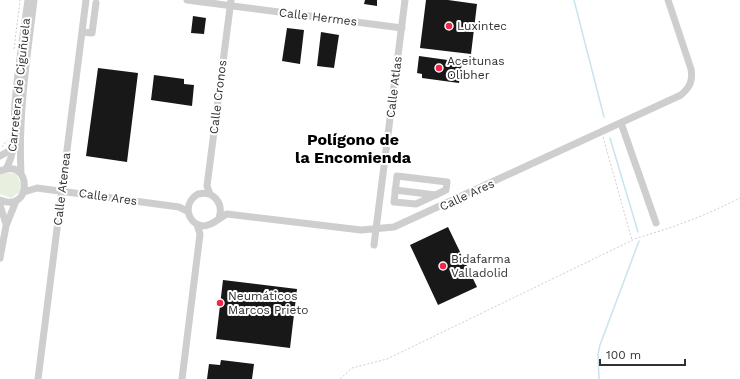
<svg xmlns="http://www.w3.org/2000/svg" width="740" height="379" viewBox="0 0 740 379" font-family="'Work Sans',sans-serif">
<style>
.green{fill:#e8efde}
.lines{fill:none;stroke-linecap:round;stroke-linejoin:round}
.stream{stroke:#c9e4f0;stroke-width:1.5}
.building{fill:#181818}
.path{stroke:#cecece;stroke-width:1;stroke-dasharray:2 2;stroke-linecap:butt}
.minor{stroke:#cecece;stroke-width:7}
.poi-dot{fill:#f4264a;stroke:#fff;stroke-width:1.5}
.labels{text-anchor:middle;stroke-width:4;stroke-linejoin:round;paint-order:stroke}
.street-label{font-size:12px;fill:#313131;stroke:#fff}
.poi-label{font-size:12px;fill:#313131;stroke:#fff;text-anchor:start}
.district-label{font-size:16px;font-weight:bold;fill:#000;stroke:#fff}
</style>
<rect width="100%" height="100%" fill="#fff"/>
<path class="green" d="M5 172 16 174 21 184 20 192 11 198 0 194V175Z"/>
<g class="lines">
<path class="stream" d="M574 0 604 117
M610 138 638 232
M599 379 598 354 600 345 639 241"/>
</g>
<path class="building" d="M365 0H377V6L364 4Z
M426 0H448L477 4 471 54 420 48Z
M193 16 206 18 204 34 191 33Z
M287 28 304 30 300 64 282 61Z
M321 32 339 35 334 68 317 66Z
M419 56 462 62 459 83 422 78V74L417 73Z
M98 68 138 73 127 162 86 156Z
M154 75 184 79V84L194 85 192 106 151 100Z
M448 227 477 287 438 305 410 245Z
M223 280 297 289 290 348 216 339Z
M221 360 254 364 252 379H207L209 364 220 365Z"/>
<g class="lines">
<path class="path" d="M14 49 20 0
M603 137 632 240
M2 147 7 140
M340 379 352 368 387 359 637 238C672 228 707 215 740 198"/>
<path class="minor" d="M187 0 402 28
M82 32 92 33 96 3
M621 123 656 223
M0 156 9 151 14 145
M6 169C18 148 13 126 15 103 18 69 23 34 28 0
M0 171C32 156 33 214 0 200
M21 174C18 115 27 58 34 0
M397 176 447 182 446 190 416 204 394 202Z
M395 190 436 195
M24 192 37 188 179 207 187 211
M210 194 207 186 231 0
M0 205 6 224
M219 218C224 203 213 190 198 194 183 203 186 222 202 226 213 226 218 218 227 214L361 230 394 227 681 95C690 87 693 81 691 69L668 0
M374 245 405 0
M0 258 6 226 16 201
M38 379 86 0
M182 379 200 234 197 225"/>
</g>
<g class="poi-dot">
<circle cx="449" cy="26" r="4"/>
<circle cx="439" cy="68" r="4"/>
<circle cx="443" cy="266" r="4"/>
<circle cx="220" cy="303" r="4"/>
</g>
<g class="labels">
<g class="street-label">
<text transform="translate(318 17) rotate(7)" y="4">Calle Hermes</text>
<text transform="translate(19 85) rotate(-84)" y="4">Carretera de Ciguñuela</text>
<text transform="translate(394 87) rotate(-83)" y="4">Calle Atlas</text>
<text transform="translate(218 97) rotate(-83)" y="4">Calle Cronos</text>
<text transform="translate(62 189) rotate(-83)" y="4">Calle Atenea</text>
<text transform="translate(467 195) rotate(-25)" y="4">Calle Ares</text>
<text transform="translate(108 197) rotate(8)" y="4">Calle Ares</text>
</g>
<g class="poi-label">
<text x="457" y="30">Luxintec</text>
<text x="447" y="65">Aceitunas<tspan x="447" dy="14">Olibher</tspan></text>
<text x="451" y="263">Bidafarma<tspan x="451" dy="14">Valladolid</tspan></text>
<text x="228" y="300">Neumáticos<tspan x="228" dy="14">Marcos Prieto</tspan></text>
</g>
<g class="district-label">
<text x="353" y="145">Polígono de<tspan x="353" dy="18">la Encomienda</tspan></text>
</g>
</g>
<path d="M600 359v6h85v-6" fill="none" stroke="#313131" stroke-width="2"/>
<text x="606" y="359" font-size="12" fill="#313131" stroke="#ffffff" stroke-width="3" paint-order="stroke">100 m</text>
</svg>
